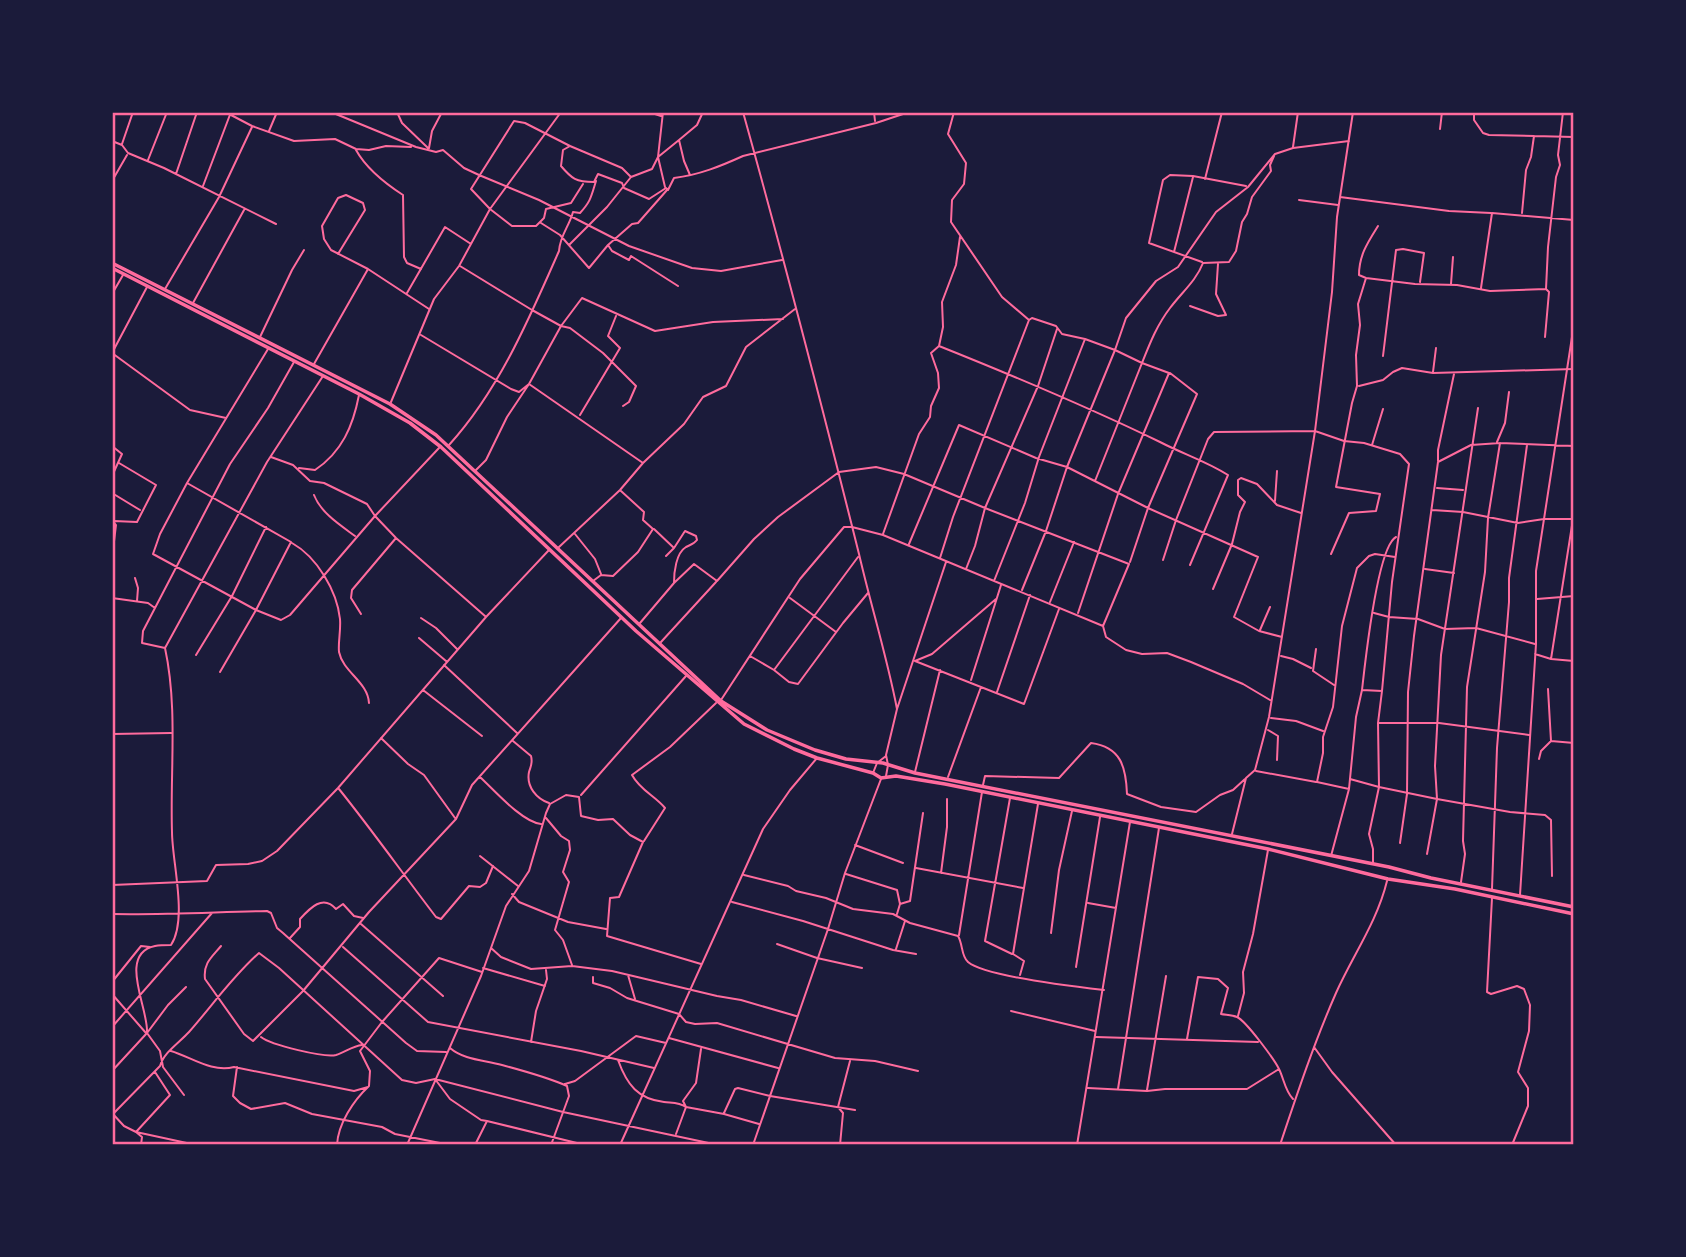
<svg xmlns="http://www.w3.org/2000/svg" width="1686" height="1257" viewBox="0 0 1686 1257" font-family="'Sofia Sans Condensed',sans-serif">
<style>
.lines{fill:none;stroke-linecap:round;stroke-linejoin:round}
.minor{stroke:#ff6b9d;stroke-width:2}
.trunk{stroke:#ff6b9d;stroke-width:3.5}
.neatline{fill:none;stroke:#ff6b9d;stroke-width:2.5}
</style>
<rect width="100%" height="100%" fill="#1b1b3a"/>
<g class="lines">
<path class="minor" d="M331 112 416 147 436 152 443 150 464 168 479 175 539 200 629 246 692 268 721 271 782 260
M397 112 402 123 428 148
M649 112 661 116
M663 112 658 157 665 187
M743 112C784 259 822 406 859 554 871 606 887 657 897 709
M874 112 875 121
M954 112 948 134 966 163 964 184 952 200 951 222 1002 297 1029 320 1032 318 1056 326 1062 334 1085 339
M1474 112V120L1483 133 1489 135 1574 137
M231 115 252 126 294 141 335 139 356 149 369 150 386 146 411 147
M1440 129 1442 112
M269 131 277 112
M112 141 122 145 128 153 164 168 276 224
M122 144 133 112
M570 146 525 123 514 121 471 189 490 209 512 226H536L544 218 546 209 571 203 583 184
M1293 147 1298 112
M429 148 432 131 442 112
M356 150C366 168 386 184 403 195L404 257 407 263 421 269
M148 160 167 112
M176 174 197 112
M690 175 684 161 679 140 697 125 703 112
M631 177 622 168 570 146 563 150 561 166C572 179 576 182 594 182L598 174 622 183 624 188 649 199 666 188 668 190 674 178C699 175 721 166 743 156L876 123 909 112
M1205 179 1222 112
M112 181 127 155
M203 186 231 112
M1340 197 1449 211 1491 213
M1299 200 1338 205
M1522 213 1526 170 1531 157 1534 136
M541 223 560 235 589 268 608 245 612 251 629 260 631 256 678 286
M1378 226C1368 242 1359 255 1359 275L1366 278 1415 284 1457 285 1490 291 1546 289
M569 245 607 207 631 177 652 169 658 157 679 140
M608 245 632 224 638 223 667 190
M1174 252 1193 177
M338 254 365 210 363 203 346 195 338 198 322 226 324 239 331 250 368 269 429 309
M1202 262 1149 243 1163 180 1170 175 1193 176 1246 186
M460 266 532 310 561 326 570 328 603 353 636 386 629 402 623 406
M1451 284 1453 257
M147 287 112 353 190 410 226 418
M1481 288 1492 213 1574 220
M165 289 219 197 252 127
M407 293 445 227 471 244
M112 294 123 275
M193 303 244 210
M1190 306 1218 316 1226 315 1216 294 1218 264
M421 335 511 389 519 392 529 384 507 417 486 460 476 470
M260 337 292 270 304 250
M1545 337 1549 292 1546 289 1548 247 1556 177 1560 165 1558 155 1563 112
M939 346C1014 376 1088 407 1160 442 1183 454 1206 461 1228 475L1190 565
M1383 356 1396 250 1403 249 1424 253 1420 282
M314 364 368 269
M1433 372 1436 348
M1359 386 1383 380 1393 372 1402 368 1433 373 1574 369
M391 402 434 299 459 266 490 209 561 112
M1478 408 1441 655 1435 766 1437 799 1510 812 1545 815 1551 820 1552 876
M580 415 620 348 608 336 616 316
M1497 442 1505 423 1509 392
M449 445C499 390 529 319 559 251 560 235 569 227 573 212L580 213C591 201 591 197 596 181
M1372 445 1383 409
M112 446 122 454 112 476
M271 457 293 465 310 481 324 483 367 504 375 516 396 538 485 616
M1438 461V450L1454 374
M643 463 529 384 561 326 582 298 655 331 713 322 783 319
M299 468 315 470C342 452 353 426 359 395
M187 483 291 542 256 610 281 620 290 615 375 516 439 448
M1437 488 1463 490
M112 493 140 510
M314 495C321 513 340 525 355 536
M1275 501 1277 471
M1432 510 1463 512 1518 523 1544 519H1574
M112 520 116 525 112 558
M114 521 137 522 156 485 119 463
M654 529 674 548 666 556
M575 534 595 559 601 574
M883 534 919 434 930 417 931 406 939 388 938 373 931 353 939 346 943 327 942 302 956 265 960 237
M292 543C317 557 337 591 340 619 341 630 338 642 339 652 343 672 368 682 369 703
M909 544 959 425 1036 458 1067 467 1148 508 1258 557 1234 617 1259 631 1282 637
M559 547 620 490 643 463 684 424 703 397 726 386 746 347 795 309
M674 548 685 531 696 536 697 540C694 544 690 545 686 547 676 553 674 572 674 583
M1331 554 1349 513 1376 511 1380 494 1336 487 1352 403 1357 386 1356 355 1360 325 1358 304 1366 278
M940 558 953 517 1029 320
M1163 560 1176 520 1208 439 1214 432 1315 431 1344 441 1364 443 1400 454 1409 464 1392 582 1382 691
M1130 562 1148 508 1197 394 1170 373
M966 569 975 546 985 508 1038 386 1057 329
M1425 569 1454 573
M135 578 138 588 137 601
M593 581 601 575 613 576 638 552 653 529 643 520 644 512 621 491
M994 581 1025 503 1039 457 1085 339 1115 350 1126 318 1156 281 1178 267 1216 212 1248 187 1275 154 1293 148 1349 141
M1213 589 1232 544 1240 512 1245 502 1238 495V480L1241 478 1257 484 1277 505 1301 513
M1022 590 1046 531 1067 467 1115 350 1142 363 1095 481
M112 598 148 603 155 608
M790 598 836 632
M996 599 932 654 915 661 1024 704 1059 609
M1537 599 1574 596
M1050 602 1074 542
M1078 613 1118 494 1169 373 1142 363C1150 343 1157 325 1170 308 1182 292 1196 281 1203 263L1229 262 1236 251 1242 222 1247 214 1252 197 1271 171 1270 165 1274 156
M1374 613 1389 617 1418 619 1445 629 1476 628 1535 644
M361 614 351 598 352 590 396 538
M421 618 436 628 457 649
M640 623 674 583 694 564 717 581 754 539 778 517 839 472 876 467 904 474 985 508 1129 564 1103 626 883 535 852 527H844L800 579 721 700
M1103 626 1106 637 1126 650 1142 654 1167 653 1191 662 1243 684 1270 700
M1260 630 1270 607
M419 638 446 661
M661 642 716 582
M165 648 142 643 143 631 230 464 268 408 294 362
M1316 649 1313 671 1334 685
M1535 654 1551 659 1574 661
M196 655 232 596 266 527
M750 656 774 670 858 557
M1281 656 1293 659 1311 668
M1551 659 1573 519
M444 665 517 733
M774 670 789 682 798 684 843 623 868 593
M220 672 256 610 153 554 160 534 187 483 268 349
M971 680 1001 585
M1548 689 1551 741
M423 690 482 736
M997 692 1030 595
M1271 718 1296 721 1323 731
M1379 723H1439L1529 735
M1268 730 1278 736 1277 760
M112 734 171 733
M381 738 408 764 424 775 455 818
M513 741 531 756C533 763 531 765 529 772 526 787 537 799 549 803
M1539 759 1541 751 1551 741 1574 743
M1256 771 1316 782
M915 772 940 670
M873 773 877 763 886 756
M886 776 888 765 886 755 897 709 946 562
M480 777C494 790 522 822 541 824
M948 777 981 687
M1350 779 1379 787 1378 723 1382 691 1362 690C1365 664 1377 547 1396 537
M983 785 985 776 1059 778 1091 743C1121 747 1126 767 1127 794L1161 807 1196 812 1220 795 1233 790 1245 779
M339 789C372 830 403 874 436 917L441 919 469 886 480 887 486 883 493 866
M1349 789 1317 782 1323 753V737L1333 707 1342 626 1357 568 1369 556 1375 554 1395 557
M581 795 686 676
M1010 798 985 941 1012 954
M546 818 561 836 569 841 570 850 563 872 569 882 555 930 563 940 572 965
M1232 834 1246 778 1255 770 1269 717 1315 431 1332 292 1337 217 1353 112
M644 841 665 808C655 796 640 790 632 775L670 747 716 703
M1400 843 1407 794 1408 692 1414 636 1438 462 1471 445 1500 443 1574 446
M855 845 903 863
M480 856 518 886
M1331 856 1349 789 1356 717 1362 690
M1373 864V849L1369 834 1379 787 1437 799 1427 854
M916 868 1023 888
M941 873 947 827V799
M846 874 897 890 900 904 897 914
M744 875 788 886 796 891 826 898 853 909 893 914 910 923 958 936C963 944 961 956 968 962 984 976 1078 987 1104 990
M1461 882 1465 854 1463 841 1467 687 1485 572 1488 518 1500 443
M112 885 207 881 216 865 248 864 262 861 277 851 338 788 486 617 549 550
M1492 889 1497 748 1509 602V578L1527 445
M512 894 519 902 568 922 606 929
M1520 895 1536 644V571L1574 324
M1492 898 1487 992 1491 994 1517 986 1524 989 1530 1005 1529 1031 1518 1072 1528 1088V1106L1512 1145
M732 902 803 921 893 950 916 954
M1088 903 1116 908
M900 904 910 901 923 813
M112 914C164 915 215 912 267 911L271 913 277 928 283 933 406 1043 417 1051 446 1052
M361 924 443 996
M1051 933 1059 870 1072 811
M959 935 982 792
M290 938 300 927V919C310 908 323 894 336 909L343 904 354 916 363 918
M777 944 817 958 862 968
M221 946C212 957 203 963 205 979L244 1034 253 1041 303 991 369 912 456 819 472 785 621 618
M343 947 428 1022 581 1051 654 1068
M491 948 501 957 531 969 572 966 612 971 717 996 741 1000 796 1016
M896 949 905 921
M1076 967 1100 817
M483 968 545 986
M628 975 635 999
M1020 975 1024 961 1013 954 1038 804
M593 977V983L610 988 627 998 679 1014 686 1022 695 1024 717 1023 835 1058 875 1061 918 1071
M112 982 141 946 150 947
M112 994 146 1033
M1011 1011 1095 1031
M1238 1016 1244 993 1243 972 1253 934 1268 850
M112 1027 212 913
M261 1037C271 1045 325 1058 336 1055 345 1052 353 1046 362 1045
M1096 1037 1258 1042
M669 1038 778 1068
M1187 1039 1198 977 1218 979 1228 988 1221 1014C1226 1015 1232 1015 1237 1017 1246 1021 1274 1059 1279 1069 1284 1079 1285 1091 1293 1099
M531 1042 536 1011 547 979 546 970
M1314 1047 1332 1072 1396 1145
M450 1048C464 1060 484 1060 502 1065 524 1071 547 1077 567 1086L569 1096 551 1145
M171 1051C191 1057 212 1073 234 1067L354 1091 368 1087
M618 1060C627 1085 638 1099 664 1102 672 1103 679 1102 686 1107L724 1114 759 1124
M237 1067 233 1096 240 1103 251 1109 285 1103 312 1114 382 1127 395 1134 450 1145
M112 1071 147 1033 168 1005 186 987
M435 1079 450 1099 481 1120 487 1121 475 1145
M565 1084 575 1081 636 1036 666 1043
M1088 1088 1147 1091 1165 1089H1247L1279 1069
M1118 1089 1159 828
M1147 1090 1166 976
M184 1095 163 1067 160 1051 147 1033C149 1009 117 954 155 946 160 945 166 945 171 945 188 919 172 862 172 832 170 771 178 708 165 648L267 462 323 376
M112 1113 124 1126 136 1132 170 1095 155 1072
M724 1113 735 1089 738 1088 770 1096 855 1110
M112 1115 160 1066C164 1052 179 1043 189 1032 212 1006 232 977 259 953L279 968 402 1080 416 1083 435 1079 563 1112 718 1145
M487 1121 585 1145
M676 1134 686 1107 683 1101 696 1083 701 1049
M141 1145 142 1137 136 1132 196 1145
M337 1145C338 1124 353 1101 369 1086L370 1071 360 1051 382 1022 439 958 482 972
M407 1145 481 976 506 906 529 871 546 813 550 804 566 795 579 797 581 816 598 820 613 819 630 835 643 842 619 897 610 898 607 936 701 964
M620 1145 763 829 790 790 817 758
M753 1145 828 929 845 873 881 779
M840 1145 843 1113 838 1107 850 1061
M1077 1145 1130 822
M1280 1145C1297 1094 1314 1043 1336 993 1353 955 1377 922 1387 881"/>
<path class="trunk" d="M112 263 390 404 436 435 721 701 767 730 815 750 846 759 883 763 915 773 1389 867 1431 878 1574 907
M112 268 359 394 410 423 441 447 636 631 744 724 794 749 817 758 873 773 881 778 896 776 945 784 1268 849 1388 879 1455 889 1574 914"/>
</g>
<rect width="1686" height="1257" fill="none" stroke="#1b1b3a" stroke-width="228"/>
<rect x="114" y="114" width="1458" height="1029" class="neatline"/>
</svg>
